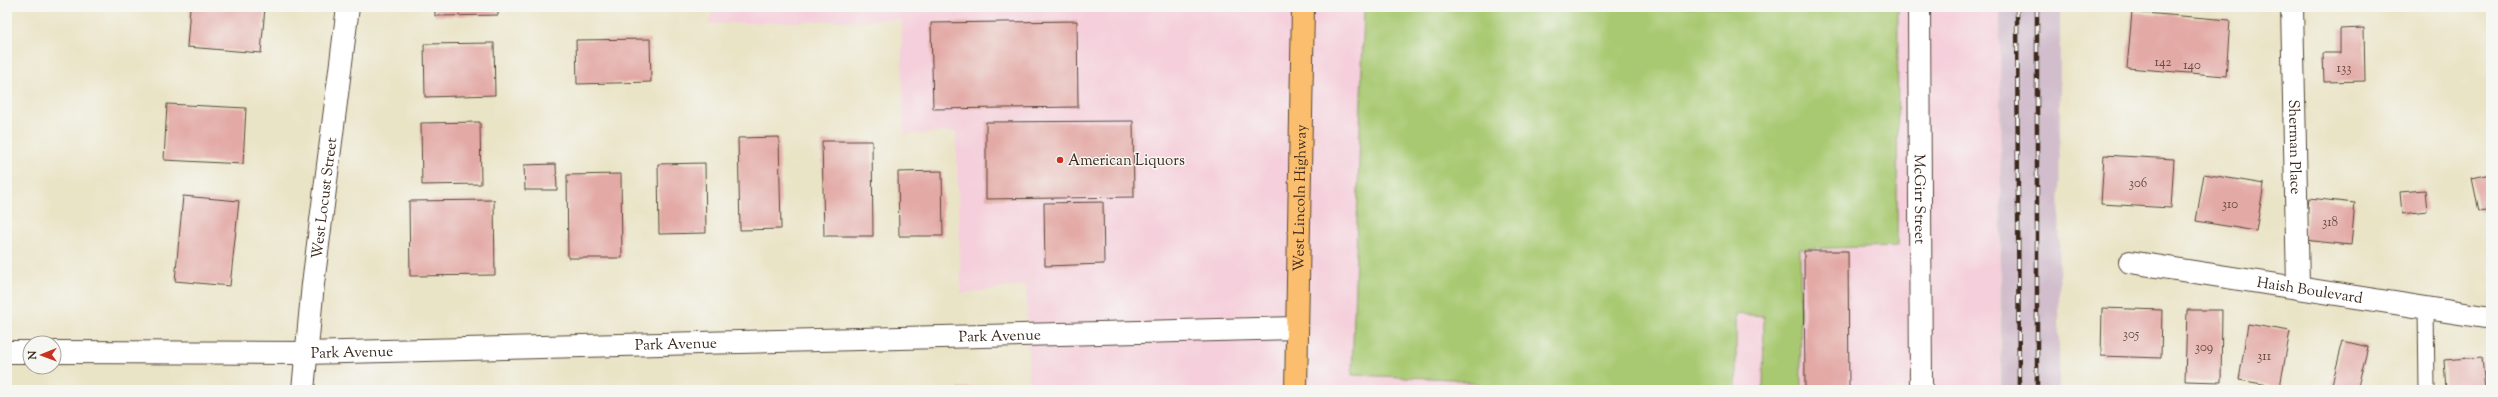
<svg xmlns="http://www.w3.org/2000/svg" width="2498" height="397" viewBox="0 0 2498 397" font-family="'Sorts Mill Goudy',serif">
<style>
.built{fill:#f5cfdb}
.industrial{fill:#d1bdcc}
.green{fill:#a8c971;stroke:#727a48}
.building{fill:#e3a9a5}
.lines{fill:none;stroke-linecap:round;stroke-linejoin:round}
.service-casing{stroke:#554637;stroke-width:17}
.minor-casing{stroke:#554637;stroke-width:24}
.primary-casing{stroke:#554637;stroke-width:24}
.service{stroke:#fff;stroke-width:15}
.minor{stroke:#fff;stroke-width:22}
.primary{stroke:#fabe6e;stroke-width:22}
.rail-casing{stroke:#3b2a1e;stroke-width:4.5}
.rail{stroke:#f6f6f2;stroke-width:3;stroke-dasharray:9;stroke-linecap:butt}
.poi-dot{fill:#c8321e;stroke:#f6f6f2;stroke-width:1.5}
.labels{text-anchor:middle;stroke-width:3;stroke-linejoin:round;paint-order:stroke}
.number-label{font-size:13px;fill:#654a40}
.street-label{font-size:15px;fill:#3b2a1e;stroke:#f6f6f2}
.poi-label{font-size:15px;fill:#3b2a1e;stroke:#f6f6f2;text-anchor:start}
</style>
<rect width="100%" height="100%" fill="#f6f6f2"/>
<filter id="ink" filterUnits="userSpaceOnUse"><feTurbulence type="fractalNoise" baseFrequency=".025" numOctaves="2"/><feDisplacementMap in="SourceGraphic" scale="8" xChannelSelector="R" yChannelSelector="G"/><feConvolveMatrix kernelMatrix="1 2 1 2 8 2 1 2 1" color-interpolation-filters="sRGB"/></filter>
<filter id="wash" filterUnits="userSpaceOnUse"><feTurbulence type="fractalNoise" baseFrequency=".012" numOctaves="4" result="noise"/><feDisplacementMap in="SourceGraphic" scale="16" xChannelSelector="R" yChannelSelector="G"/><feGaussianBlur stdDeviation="0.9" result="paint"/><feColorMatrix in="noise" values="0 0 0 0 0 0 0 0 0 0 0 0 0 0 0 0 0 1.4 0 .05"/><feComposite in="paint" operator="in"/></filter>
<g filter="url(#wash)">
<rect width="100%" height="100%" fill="#eae4c7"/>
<path class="built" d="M713 7H2000V390H1029L1026 285 961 294 956 132 904 134 901 19 709 24Z"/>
<path class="industrial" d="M2000 7H2060L2059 390H2001Z"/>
<path class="green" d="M1364 7H1898L1897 246 1800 249 1801 390H1763L1764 316 1736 314V390H1501L1453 379 1352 375Z"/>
<g id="blocks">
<path class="building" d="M190 7H265L261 53 187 47Z
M435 7H498V15L435 16Z
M2132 12 2230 20 2226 76 2127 68Z
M1077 21 1078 107 933 109 931 23Z
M2364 28 2365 81 2324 82 2323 53H2340V29Z
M650 39 651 82 577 84 576 40Z
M494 43 495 95 425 97 424 44Z
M167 104 246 108 243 164 164 160Z
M1133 121 1134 197 986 199V122Z
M480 122 481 184 422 185 421 123Z
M779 137 781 229 740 230 738 138Z
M822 141H872L873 236H824Z
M2104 155 2174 159 2171 208 2101 204Z
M705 163 706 233 659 234 658 164Z
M556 164 557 190H525L524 165Z
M942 171 943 236H899L898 172Z
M621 174 622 258H568L567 175Z
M2204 174 2264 184 2256 231 2196 221Z
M2491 174V209L2479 211 2472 178Z
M2425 190 2427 211 2402 214 2400 192Z
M183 196 239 201 230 286 175 281Z
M2309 198 2355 203 2351 245 2304 240Z
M494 200 495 275 410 276 409 201Z
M1103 202 1104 264 1045 266 1044 203Z
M1804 251H1848L1849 390H1805Z
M2102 308 2162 310 2161 358 2101 356Z
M2187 310H2222L2221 382 2185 381Z
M2248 324 2290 331 2280 387 2239 380Z
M2343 341 2368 347 2357 390 2332 384Z
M2482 357 2485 390H2446L2444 360Z
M1007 387V390H959V388Z"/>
</g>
</g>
<g filter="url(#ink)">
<use href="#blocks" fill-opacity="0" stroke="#554637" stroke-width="1"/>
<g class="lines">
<g class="service-casing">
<path id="service" d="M2426 307 2427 390"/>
</g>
<g class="minor-casing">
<g id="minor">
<path id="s1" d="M1919 7 1921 390"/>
<path id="s2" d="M2292 7 2298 286"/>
<path id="s3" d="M2130 262 2491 318"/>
<path d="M7 352H30"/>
<path id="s4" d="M54 352 305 353 1297 328"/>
<path id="s5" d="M303 390 313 284 348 7"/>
</g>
</g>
<g class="primary-casing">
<g id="primary">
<path id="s6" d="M1296 390 1303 7"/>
</g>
</g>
<use href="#service" class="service"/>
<use href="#minor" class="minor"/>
<use href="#primary" class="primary"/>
<g class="rail-casing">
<path id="rail" d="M2017 7 2019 390
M2037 7V390"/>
</g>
<use href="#rail" class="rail"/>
</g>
</g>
<circle class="poi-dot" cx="1060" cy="160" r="4"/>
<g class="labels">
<g class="number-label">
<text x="2163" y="66">142</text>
<text x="2192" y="69">140</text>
<text x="2344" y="72">133</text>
<text x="2138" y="187">306</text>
<text x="2230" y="208">310</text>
<text x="2330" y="226">318</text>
<text x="2131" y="338">305</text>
<text x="2204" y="351">309</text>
<text x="2264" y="360">311</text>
</g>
<g class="street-label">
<text dy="5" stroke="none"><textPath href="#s2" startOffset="140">Sherman Place</textPath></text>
<text dy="5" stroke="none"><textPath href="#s5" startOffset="193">West Locust Street</textPath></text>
<text dy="5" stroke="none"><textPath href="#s1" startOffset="192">McGirr Street</textPath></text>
<text dy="5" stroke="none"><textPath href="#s6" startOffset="192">West Lincoln Highway</textPath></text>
<text dy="5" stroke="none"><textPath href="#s3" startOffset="182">Haish Boulevard</textPath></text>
<text dy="5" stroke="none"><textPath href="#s4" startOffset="946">Park Avenue</textPath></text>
<text dy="5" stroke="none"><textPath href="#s4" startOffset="622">Park Avenue</textPath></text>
<text dy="5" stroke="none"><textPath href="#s4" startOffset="298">Park Avenue</textPath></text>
</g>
<g class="poi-label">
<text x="1068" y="165">American Liquors</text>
</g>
</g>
<rect width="2498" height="397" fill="none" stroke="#f6f6f2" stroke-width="24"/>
<g transform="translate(42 355) rotate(269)"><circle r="19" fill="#f6f6f2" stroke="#aba49d"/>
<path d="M0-3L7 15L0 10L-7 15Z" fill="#c8321e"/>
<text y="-6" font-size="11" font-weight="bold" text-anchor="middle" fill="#3b2a1e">N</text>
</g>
</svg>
